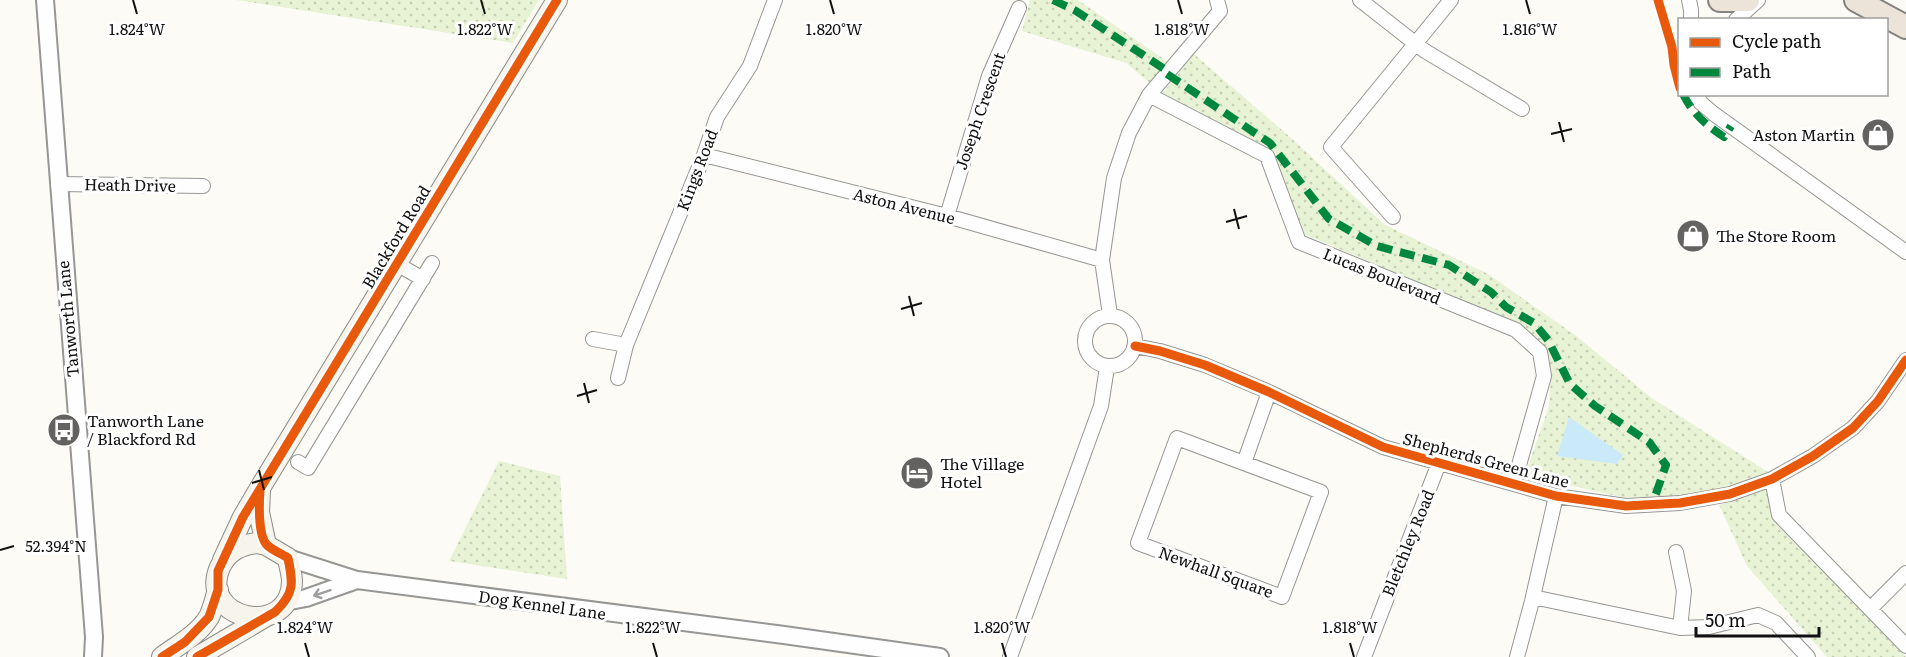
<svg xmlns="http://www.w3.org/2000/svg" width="1906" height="657" viewBox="0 0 1906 657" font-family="Literata,serif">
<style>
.park{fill:url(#park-dots)}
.water{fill:#cae9f9}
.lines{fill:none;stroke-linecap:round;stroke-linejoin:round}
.minor-casing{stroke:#969694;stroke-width:16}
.tertiary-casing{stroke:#969694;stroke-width:20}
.secondary-casing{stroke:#8d8c8a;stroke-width:22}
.trunk-casing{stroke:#848381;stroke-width:26}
.minor{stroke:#fffefe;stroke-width:14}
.tertiary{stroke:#fffefe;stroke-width:16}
.secondary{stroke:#f6f4eb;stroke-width:20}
.trunk{stroke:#ece4d8;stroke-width:22}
.quiet{stroke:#00873e;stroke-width:8;stroke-dasharray:15 8;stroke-linecap:butt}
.cycleway-casing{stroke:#fff;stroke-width:13}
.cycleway{stroke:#e8590c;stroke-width:9}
.oneway{stroke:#9f9f9f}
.ticks{fill:none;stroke:#101010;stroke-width:2}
.labels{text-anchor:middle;stroke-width:6;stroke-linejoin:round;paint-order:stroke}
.street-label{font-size:16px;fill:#101010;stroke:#fff}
.poi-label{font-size:16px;fill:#101010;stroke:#fff;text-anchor:start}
.ticks-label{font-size:15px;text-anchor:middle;fill:#101010;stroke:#fff;stroke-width:6;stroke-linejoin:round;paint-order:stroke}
</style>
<defs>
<pattern id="park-dots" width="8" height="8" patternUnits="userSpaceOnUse" patternTransform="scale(1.5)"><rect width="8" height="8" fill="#e7f3d4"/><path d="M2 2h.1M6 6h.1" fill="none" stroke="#c5cfb5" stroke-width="1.8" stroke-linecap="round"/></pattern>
</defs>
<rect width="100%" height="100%" fill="#fcfbf6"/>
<path class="park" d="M236 0H539L513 43Z
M1030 0H1078L1168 62 1151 84 1126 63 1022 31Z
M1194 54 1290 137 1385 225 1488 274 1575 335 1653 399 1768 472 1725 487 1673 497H1621L1525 475 1549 406 1551 378 1526 328 1304 234 1271 152 1161 95Z
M499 461 560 476 567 579 449 561Z
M1765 488 1774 522 1858 606 1906 657H1827L1747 566 1719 505Z"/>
<path class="water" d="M1569 417 1623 455 1617 464 1557 456Z"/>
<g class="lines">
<g class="minor-casing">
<path id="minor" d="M1360 0 1425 51 1522 109
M1689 0 1691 10V20
M1736 20 1758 0
M1695 94 1701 103 1714 114 1906 252
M1149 95 1267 156 1299 242 1516 330 1540 352 1544 376 1514 483
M704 155 947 216 1102 260
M58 184 203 186
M947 216 989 76 1019 8
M1393 217 1331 147 1451 0
M397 264 423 279
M1110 315 1102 260 1114 178 1129 133 1149 95 1220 11 1217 0
M1085 341a25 25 0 1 1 50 0a25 25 0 1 1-50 0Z
M593 339 626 345
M1135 346 1160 351 1205 365 1269 392 1383 447 1556 496 1626 506 1680 503 1730 494 1772 479 1813 456 1853 428 1878 401 1906 360
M618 378 626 345 704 155 717 117 750 66 775 0
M1177 438 1321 492 1282 597 1138 543Z
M298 462 308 468 432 263
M1244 463 1269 392
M1772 479 1779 515 1906 646
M1676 552 1684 591 1680 628
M1533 597 1680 628 1709 627 1758 615 1776 623 1808 657
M1870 609 1906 573
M1010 657 1101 406 1107 367
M1364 657 1439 463
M1517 657 1532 601 1556 496"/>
</g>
<g class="tertiary-casing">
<path id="tertiary" d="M45 0 94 637 93 657
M288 558 357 580 784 635 940 657
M285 602 306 598 357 580"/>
</g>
<g class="secondary-casing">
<path id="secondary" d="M260 491 259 512 266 545
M257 543 266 545 288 558C289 566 292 574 292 581 291 640 197 620 220 567 228 551 240 545 257 543Z
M223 560 243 517 260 488 557 0
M162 657C178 645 198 635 209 617 213 609 215 599 218 590
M197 657 265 617"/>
</g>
<g class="trunk-casing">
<path id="trunk" d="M1720 0H1748
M1856 0 1906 27"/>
</g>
<use href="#minor" class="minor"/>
<use href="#tertiary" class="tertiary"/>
<use href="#secondary" class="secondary"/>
<use href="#trunk" class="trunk"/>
<path class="quiet" d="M1053 0 1076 11 1169 72
M1167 74 1270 143 1329 219 1377 246 1449 265 1491 292 1506 307 1534 323 1548 340 1570 384 1595 406 1649 442 1666 465 1652 505
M1683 94C1693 114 1706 125 1724 137L1731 126"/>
<g class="cycleway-casing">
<path id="cycleway" d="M1658 0 1672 47 1674 65 1680 88
M1135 346 1160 351 1205 365 1269 392 1383 447 1556 496 1626 506 1680 503 1730 494 1772 479 1813 456 1853 428 1878 401 1906 360
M162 657 185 642 209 617 218 590V571L243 517 557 0
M197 657 275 612C295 593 293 583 288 558 282 554 272 550 267 545 258 536 259 504 260 491"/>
</g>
<use href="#cycleway" class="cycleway"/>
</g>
<defs><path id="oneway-shaft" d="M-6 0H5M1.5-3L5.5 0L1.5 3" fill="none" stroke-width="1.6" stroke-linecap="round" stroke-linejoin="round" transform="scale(1.5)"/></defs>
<use class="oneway" href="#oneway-shaft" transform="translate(322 593) rotate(161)"/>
<path class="ticks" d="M133 0 137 14M481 0 485 14M830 0 834 14M1178 0 1182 14M1526 0 1530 14M1559 122 1564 142M1551 134 1572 129M1234 209 1239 229M1226 222 1247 216M909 296 914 316M901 309 922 303M584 383 589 403M577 396 597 390M259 470 264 490M252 483 272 477M0 550 14 546M305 643 309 657M653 643 657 657M1002 643 1006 657M1350 643 1354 657"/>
<defs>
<g id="shop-disc" transform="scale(1.725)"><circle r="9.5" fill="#636260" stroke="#fff"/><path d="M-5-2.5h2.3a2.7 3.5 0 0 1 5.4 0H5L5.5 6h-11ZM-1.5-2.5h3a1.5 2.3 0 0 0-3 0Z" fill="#fff"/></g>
<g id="bus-disc" transform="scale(1.725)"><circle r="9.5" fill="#636260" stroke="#fff"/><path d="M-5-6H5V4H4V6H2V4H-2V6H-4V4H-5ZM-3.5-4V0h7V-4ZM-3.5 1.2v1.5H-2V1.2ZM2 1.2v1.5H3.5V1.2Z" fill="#fff"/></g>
<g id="hotel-disc" transform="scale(1.725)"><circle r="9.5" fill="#636260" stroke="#fff"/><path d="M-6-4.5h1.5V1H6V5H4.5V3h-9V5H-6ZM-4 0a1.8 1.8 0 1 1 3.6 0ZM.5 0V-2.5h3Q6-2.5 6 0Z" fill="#fff"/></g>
</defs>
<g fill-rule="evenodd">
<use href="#shop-disc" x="1878" y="135"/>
<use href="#shop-disc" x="1693" y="236"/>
<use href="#bus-disc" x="64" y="430"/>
<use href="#hotel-disc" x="917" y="473"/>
</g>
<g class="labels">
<g class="street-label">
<text transform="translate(980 111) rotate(-71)" y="6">Joseph Crescent</text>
<text transform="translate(697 170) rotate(-69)" y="6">Kings Road</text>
<text transform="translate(130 185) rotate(1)" y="6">Heath Drive</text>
<text transform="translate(904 206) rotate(14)" y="6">Aston Avenue</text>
<text transform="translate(396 237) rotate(-59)" y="6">Blackford Road</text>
<text transform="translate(1382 276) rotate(22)" y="6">Lucas Boulevard</text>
<text transform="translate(68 319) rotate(-95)" y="6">Tanworth Lane</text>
<text transform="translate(1486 460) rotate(15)" y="6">Shepherds Green Lane</text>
<text transform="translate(1408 543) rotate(-68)" y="6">Bletchley Road</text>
<text transform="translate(1216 572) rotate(20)" y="6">Newhall Square</text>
<text transform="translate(542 605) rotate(8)" y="6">Dog Kennel Lane</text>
</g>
<g class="poi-label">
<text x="1855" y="141" text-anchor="end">Aston Martin</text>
<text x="1716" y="242">The Store Room</text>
<text x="87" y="427">Tanworth Lane<tspan x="87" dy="18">/ Blackford Rd</tspan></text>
<text x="940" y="470">The Village<tspan x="940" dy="18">Hotel</tspan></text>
</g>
</g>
<g class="ticks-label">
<text x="137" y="35">1.824°W</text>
<text x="485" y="35">1.822°W</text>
<text x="834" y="35">1.820°W</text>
<text x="1182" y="35">1.818°W</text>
<text x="1530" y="35">1.816°W</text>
<text x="56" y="552">52.394°N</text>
<text x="305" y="633">1.824°W</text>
<text x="653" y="633">1.822°W</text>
<text x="1002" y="633">1.820°W</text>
<text x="1350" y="633">1.818°W</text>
</g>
<rect x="1678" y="18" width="210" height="78" fill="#ffffff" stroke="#9f9f9f" stroke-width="1.5"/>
<rect x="1690" y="38" width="30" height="9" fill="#e8590c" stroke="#9f9f9f" stroke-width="1.5"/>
<text x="1732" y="48" font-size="18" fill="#101010">Cycle path</text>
<rect x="1690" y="68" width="30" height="9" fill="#00873e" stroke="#9f9f9f" stroke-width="1.5"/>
<text x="1732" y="78" font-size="18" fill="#101010">Path</text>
<path d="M1696 627v9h123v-9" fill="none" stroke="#101010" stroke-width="3"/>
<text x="1705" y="627" font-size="18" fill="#101010" stroke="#ffffff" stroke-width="4.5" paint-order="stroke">50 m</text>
</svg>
